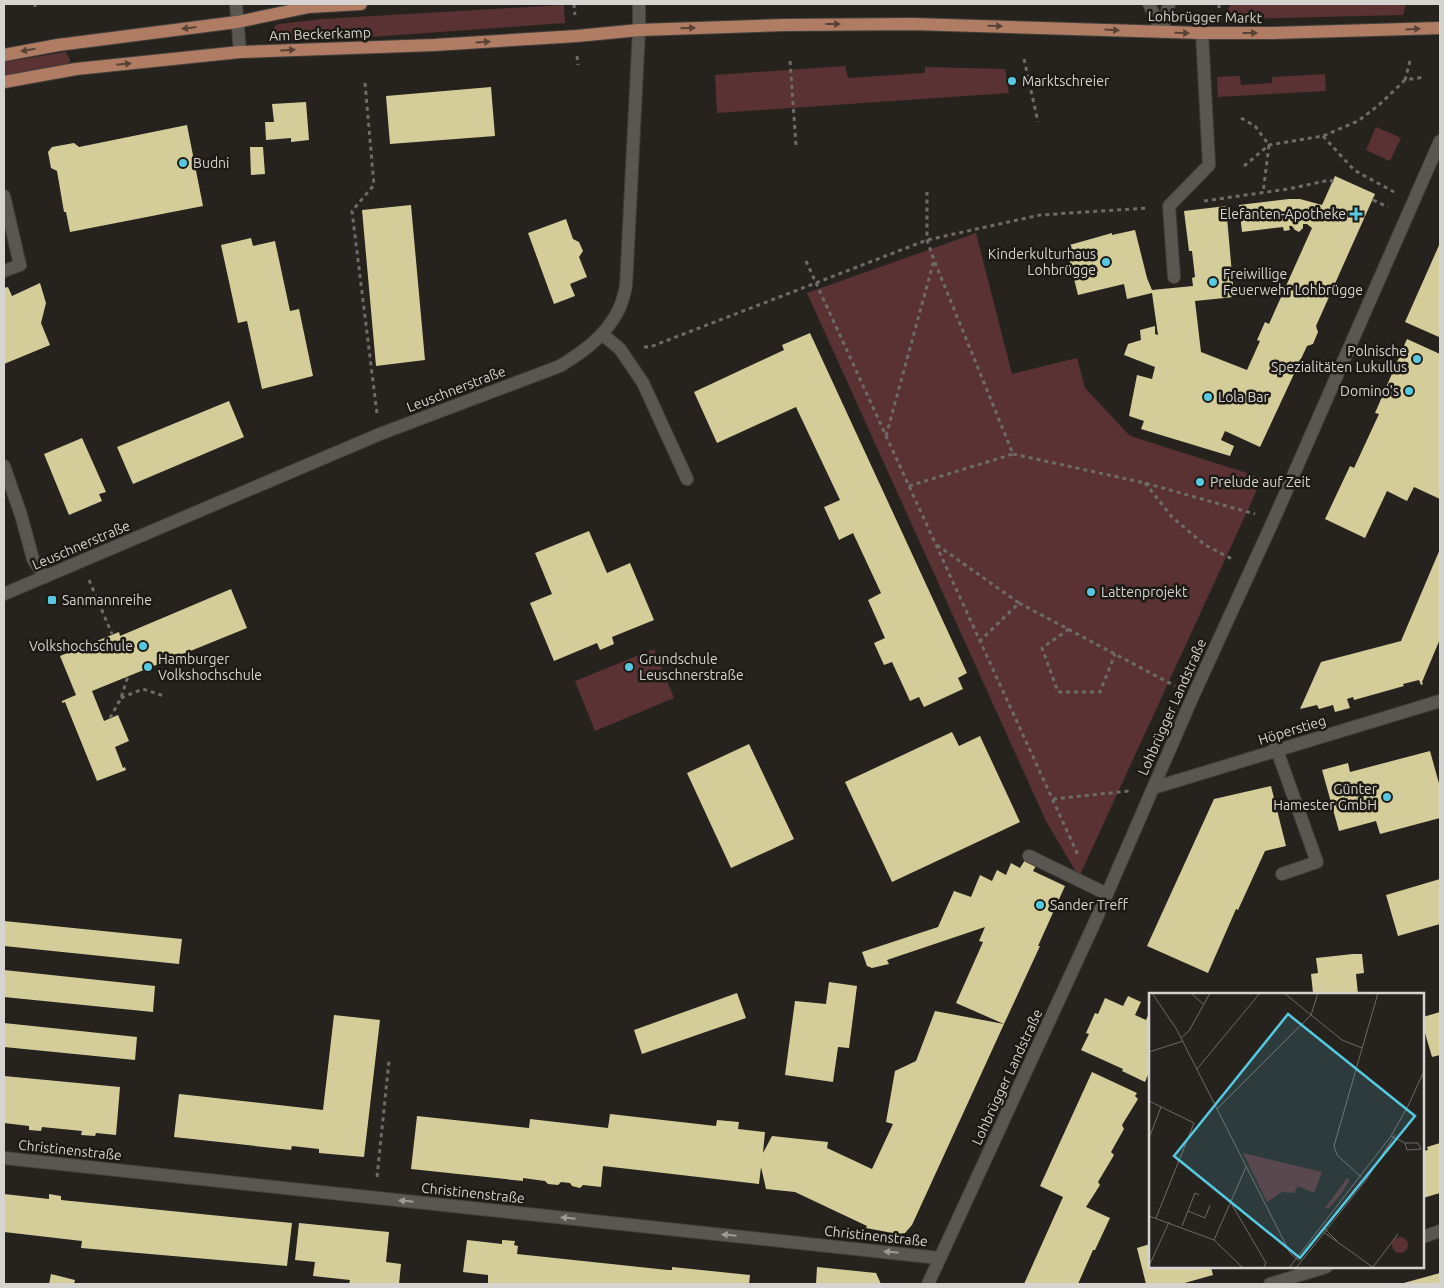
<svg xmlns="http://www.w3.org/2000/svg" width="1444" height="1288" viewBox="0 0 1444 1288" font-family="Ubuntu,sans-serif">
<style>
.green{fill:#5a3234}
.building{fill:#d4cd9a}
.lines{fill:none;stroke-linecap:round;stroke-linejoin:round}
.minor-casing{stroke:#43403c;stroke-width:14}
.major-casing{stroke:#43403c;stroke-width:14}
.path{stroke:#6e6b68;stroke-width:3;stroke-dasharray:4 4;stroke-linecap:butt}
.minor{stroke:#5a5651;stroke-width:12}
.major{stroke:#b07d64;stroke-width:12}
.oneway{fill:#584235}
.oneway2{fill:#9e9b97}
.poi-dot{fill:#56c9e1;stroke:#1d1a15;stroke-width:2}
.labels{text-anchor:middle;stroke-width:5;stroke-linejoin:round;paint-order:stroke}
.street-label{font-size:14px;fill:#d6d4d1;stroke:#1d1a15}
.poi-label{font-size:14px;fill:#d6d4d1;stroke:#1d1a15;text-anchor:start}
.inset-road{fill:none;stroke:#6c6a66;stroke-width:1}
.view{fill:#56c9e1;fill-opacity:0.15;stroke:#56c9e1;stroke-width:2.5}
.inset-edge{fill:none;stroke:#d6d4d1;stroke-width:2.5}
</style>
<rect width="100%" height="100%" fill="#26231f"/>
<path class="green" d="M1231 4H1406L1403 15 1240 19 1234 18 1229 14 1228 9Z
M564 5 565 23 329 40 278 39 274 37 272 32 275 26 279 24 322 19Z
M66 52 70 60 69 63 65 65 4 75V62Z
M845 66 848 78 925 73V67L1005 69 1009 93 717 113 715 75Z
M1325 74 1326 91 1218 97 1217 77 1240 76 1241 85 1272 83V77Z
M1376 127 1401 138 1390 161 1366 150Z
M976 233 1012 374 1077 358 1085 388 1130 436 1247 473 1262 479 1079 877 1046 821 807 293Z
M654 649 674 698 595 731 575 681Z"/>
<path class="building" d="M491 87 495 136 390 144 386 96Z
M306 102 309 140 291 142V138L266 140 265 122H274L272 104Z
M187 125 203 206 70 232 66 212H64L57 171 51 168 48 152 52 147 74 143 79 147Z
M250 147H263L265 174 251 175Z
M1335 176 1375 194 1316 326 1318 332 1313 344 1307 346 1260 447 1225 431 1221 440 1234 446 1230 456 1141 429 1144 421 1129 416 1137 375 1152 379 1155 367 1124 355 1128 344 1141 340 1140 330 1155 326V334L1158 335 1152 293 1127 299 1124 284 1078 295 1066 246 1112 233V235L1135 230 1147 278 1152 290 1193 286 1192 278 1195 277 1192 251H1189L1184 211 1226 206 1234 297 1195 301 1201 352 1247 370 1260 341 1257 340 1265 322 1269 324 1312 228 1307 224H1303V228L1299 232 1295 230 1292 226H1289L1290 230 1284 231 1283 227 1242 232 1239 205 1289 199H1300L1322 205Z
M411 205 425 360 376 366 362 210Z
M566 219 573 239 579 242 583 251 579 257 587 277 570 284 575 296 554 304 528 233Z
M251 238 253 246 275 241 290 311 299 309 313 376 262 389 247 321 238 323 221 245Z
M1440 243V335L1439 337 1405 322Z
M40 283 46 303 41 323 50 345 4 364V288L8 287 12 296Z
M810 333 967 673 958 678 963 689 924 707 919 697 910 701 892 662 884 665 874 643 885 638 868 600 881 593 853 533 839 540 824 507 840 500 796 407 717 443 694 392 784 350 782 345Z
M1407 339 1440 354V499L1414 487 1407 501 1387 491 1365 538 1325 519 1350 466 1354 468 1379 414 1375 413Z
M229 401 244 437 133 484 117 447Z
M82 438 106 492 99 494 102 501 69 515 44 454Z
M589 531 607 573 630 563 654 620 612 637 614 644 600 650 597 643 554 661 530 603 552 594 535 553Z
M1440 549V639L1422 682 1423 684 1421 685 1419 680 1403 684 1404 686 1354 700 1353 697 1347 699 1350 708 1335 712 1333 705 1319 709 1317 705 1300 709 1321 662 1401 641Z
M231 589 247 628 92 691 104 721 118 715 129 741 115 747 123 768 125 767 126 770 97 781 65 702 62 703V701L76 695 60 656 119 632 120 636Z
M952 732 959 746 980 736 1020 822 892 882 845 782Z
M749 744 794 839 731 868 687 773Z
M1430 751 1440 787V818L1380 834 1376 821 1339 831 1322 770 1348 763 1350 772Z
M1271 786 1286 846 1265 851 1238 910 1236 909 1208 973 1147 946 1214 799Z
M1025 860 1036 866 1033 871 1065 886 1038 946H1040L1004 1024 912 1225 905 1233 898 1234 866 1228 867 1226 795 1192 766 1189 761 1167 759 1184 603 1166 601 1187 583 1185 580 1188 572 1186 570 1183 561 1182 558 1185 548 1184 545 1181 523 1178V1181L411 1169 417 1116 529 1128 530 1119 608 1128 610 1114 716 1126 717 1120 739 1122 738 1129 765 1132 763 1153 772 1136 828 1142 827 1148 872 1169 893 1124 886 1122 895 1071 916 1061 935 1011 1004 1024 956 1003 983 942 979 941 985 927 887 960 889 964 872 968 867 966 862 952 938 927 954 891 971 897 980 875 992 881 997 870 1006 875 1011 863 1020 868Z
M1440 879V924L1398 936 1386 895Z
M4 921 182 939 179 964 4 946Z
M1353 954H1362L1364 973 1356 974 1358 994 1313 993 1311 974 1318 973 1316 958Z
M4 970 155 986 153 1012 4 997Z
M829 982 857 986 849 1048 838 1047 833 1082 785 1075 795 1001 826 1004Z
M737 993 746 1018 642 1054 634 1030Z
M1128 996 1141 1002 1135 1015 1146 1020 1150 1011V1070L1145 1082 1122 1071 1123 1069 1081 1050 1089 1034 1086 1033 1095 1013 1098 1014 1105 998 1123 1006Z
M1440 1012V1055L1432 1057 1423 1026V1017Z
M334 1015 380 1020 364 1157 319 1153V1149L292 1146 291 1150 174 1137 179 1094 323 1110Z
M4 1023 137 1037 135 1060 4 1047Z
M1092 1072 1137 1093 1135 1096 1138 1099 1122 1125 1124 1129 1111 1152 1114 1155 1098 1182 1100 1185 1086 1207 1110 1218 1095 1250H1093L1078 1284H1024L1063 1197 1040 1186Z
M4 1076 120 1087 116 1135 96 1133 95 1136 81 1135 82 1131 42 1127 41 1131 29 1130V1126L4 1123Z
M1440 1143V1193L1423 1198V1151L1428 1150 1427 1147Z
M4 1194 49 1199V1194L61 1196V1200L292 1223 287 1266 81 1248 82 1241 4 1232Z
M299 1223 389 1232 386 1262 401 1264 399 1284H349L350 1280 313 1276 315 1262 295 1260Z
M467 1240 502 1244V1240L515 1241 514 1245 518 1246 517 1254 668 1270H672V1267L750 1275 749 1284H488V1275L463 1272Z
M1150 1244V1267H1211L1213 1275 1181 1284H1146L1137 1248Z
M817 1267 876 1273 881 1284H816Z
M1440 1273V1284H1400Z
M51 1274 75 1280 74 1284H49Z"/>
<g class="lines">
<g class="minor-casing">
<path id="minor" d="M236 4 240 52
M1149 4 1162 32
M1162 32 1169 4
M4 196 20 265 4 271
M1174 277 1169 206 1209 165 1202 33
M602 334 620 349 643 383 687 479
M4 466 21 515 33 559 45 577
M4 594 380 434 560 366C583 352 604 337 617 313 622 305 624 295 626 286L639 30V4
M1274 742 1317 862 1282 874
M1153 788 1440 701
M1029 856 1107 894
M4 1158 939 1258
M1423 1237 1440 1231
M928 1284 1094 924 1193 696 1274 519 1440 141
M1270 1284 1326 1267"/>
</g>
<g class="major-casing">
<path id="major" d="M4 55 58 45 237 22 309 7 361 4
M4 82 76 69 240 52 434 45 577 36 639 30 784 25 913 24 1202 33H1273L1440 28"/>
</g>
<path class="path" d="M35 4V7
M574 4 575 15
M1219 4V11
M577 56 578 65
M1024 59 1038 122
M790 61 796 145
M1410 61 1405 80 1425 77
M365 83 374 185 352 211 377 414
M1241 118 1255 126 1269 145 1263 193
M1323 136 1354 170 1394 192
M1244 166 1269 145 1323 136 1358 121 1379 105 1405 80
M1373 200 1388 207
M1204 201 1288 189 1330 180 1333 182
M806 261 1078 855
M644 347H650L927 240 1040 215 1148 208
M886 436 934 260 927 240V192
M1013 454 1145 483 1255 514
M1145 483 1172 517 1205 545 1234 560
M909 486 1013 454 934 260
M937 545 1019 603 980 641
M89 580 112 634
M1019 603 1175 686
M1069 629 1042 648 1058 692H1100L1115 654
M121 698 143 689 164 696
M110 718 121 698 128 676
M1053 799 1129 791
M377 1177 389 1061"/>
<use href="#minor" class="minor"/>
<use href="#major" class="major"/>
</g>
<defs><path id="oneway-solid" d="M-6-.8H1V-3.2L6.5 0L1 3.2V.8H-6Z" transform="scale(1.25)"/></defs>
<g class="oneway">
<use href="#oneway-solid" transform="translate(833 24)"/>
<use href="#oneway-solid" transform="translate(995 26) rotate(1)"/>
<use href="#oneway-solid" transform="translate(189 28) rotate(173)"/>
<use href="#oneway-solid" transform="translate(688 28) rotate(-2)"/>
<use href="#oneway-solid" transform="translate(1413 29) rotate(-3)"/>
<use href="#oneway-solid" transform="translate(1112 30) rotate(3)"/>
<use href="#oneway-solid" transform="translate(1182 33) rotate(1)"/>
<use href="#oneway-solid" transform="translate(1250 33)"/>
<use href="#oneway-solid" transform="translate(483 42) rotate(-4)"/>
<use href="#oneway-solid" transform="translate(28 50) rotate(170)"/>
<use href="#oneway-solid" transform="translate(288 50) rotate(-3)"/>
<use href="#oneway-solid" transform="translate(124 64) rotate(-6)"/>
</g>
<g class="oneway2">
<use href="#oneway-solid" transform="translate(406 1201) rotate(-174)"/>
<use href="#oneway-solid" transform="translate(568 1218) rotate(-174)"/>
<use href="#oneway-solid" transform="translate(729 1235) rotate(-174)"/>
<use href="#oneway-solid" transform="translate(891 1252) rotate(-174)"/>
</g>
<g class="poi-dot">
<circle cx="1012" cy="81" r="5"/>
<circle cx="183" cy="163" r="5"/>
<path d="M1353.5 206.5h5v5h5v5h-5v5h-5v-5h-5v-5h5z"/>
<circle cx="1106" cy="262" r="5"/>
<circle cx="1213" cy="282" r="5"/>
<circle cx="1417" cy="359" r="5"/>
<circle cx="1409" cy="391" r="5"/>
<circle cx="1208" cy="397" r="5"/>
<circle cx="1200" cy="482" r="5"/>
<circle cx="1091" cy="592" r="5"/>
<rect x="47" y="595" width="10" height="10" rx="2.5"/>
<circle cx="143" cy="646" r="5"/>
<circle cx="148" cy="667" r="5"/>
<circle cx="629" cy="667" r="5"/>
<circle cx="1387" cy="797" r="5"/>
<circle cx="1040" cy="905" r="5"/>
</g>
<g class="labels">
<g class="street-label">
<text transform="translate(1205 17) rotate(1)" y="5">Lohbrügger Markt</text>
<text transform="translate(320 34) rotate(-2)" y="5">Am Beckerkamp</text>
<text transform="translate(456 389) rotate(-21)" y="5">Leuschnerstraße</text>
<text transform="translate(81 545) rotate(-23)" y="5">Leuschnerstraße</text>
<text transform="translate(1172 707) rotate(-66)" y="5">Lohbrügger Landstraße</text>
<text transform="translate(1292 730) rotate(-17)" y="5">Höperstieg</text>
<text transform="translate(1007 1077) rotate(-65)" y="5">Lohbrügger Landstraße</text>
<text transform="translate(70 1150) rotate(6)" y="5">Christinenstraße</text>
<text transform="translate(473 1193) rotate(6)" y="5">Christinenstraße</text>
<text transform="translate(876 1236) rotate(6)" y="5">Christinenstraße</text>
</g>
<g class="poi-label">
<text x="1022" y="86">Marktschreier</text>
<text x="193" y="168">Budni</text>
<text x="1346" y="219" text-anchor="end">Elefanten-Apotheke</text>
<text x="1096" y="259" text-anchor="end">Kinderkulturhaus<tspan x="1096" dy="16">Lohbrügge</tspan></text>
<text x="1223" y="279">Freiwillige<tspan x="1223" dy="16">Feuerwehr Lohbrügge</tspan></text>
<text x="1407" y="356" text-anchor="end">Polnische<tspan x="1407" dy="16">Spezialitäten Lukullus</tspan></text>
<text x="1399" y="396" text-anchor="end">Domino's</text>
<text x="1218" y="402">Lola Bar</text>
<text x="1210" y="487">Prelude auf Zeit</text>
<text x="1101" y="597">Lattenprojekt</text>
<text x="62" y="605">Sanmannreihe</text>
<text x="133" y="651" text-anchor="end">Volkshochschule</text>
<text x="158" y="664">Hamburger<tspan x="158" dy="16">Volkshochschule</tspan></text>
<text x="639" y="664">Grundschule<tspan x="639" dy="16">Leuschnerstraße</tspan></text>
<text x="1377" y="794" text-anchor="end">Günter<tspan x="1377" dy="16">Hamester GmbH</tspan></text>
<text x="1050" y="910">Sander Treff</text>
</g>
</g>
<g transform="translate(1149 993)">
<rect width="275" height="275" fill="#26231f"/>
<path d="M94 160 173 179 165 200 149 193 145 200 133 199 118 209ZM198 185 201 187 192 201 179 216 176 215ZM243 252a8 8 0 1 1 16 0a8 8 0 1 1-16 0Z" fill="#5a3234"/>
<path class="inset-road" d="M3 0 28 37 134 246 141 260 150 268M42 0 54 11M135 0 193 47 213 55M32 45 40 38 61 0M0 59 34 48M48 76 111 0M0 108 45 130 7 225M68 116 162 22 169 0M242 143 256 150 258 157 272 156 269 150H256M0 145 12 114M212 184 188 162 185 153 229 0M82 210 117 270 114 275M39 218 56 225 61 212M0 223 65 247 94 275M33 233 46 200 50 202M176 236 188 248M173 238 225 275M65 247 97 174M0 273 20 229M224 274 249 241M140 275 242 143 259 113 275 78M147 275 217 187 246 142"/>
<path class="view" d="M139 21 266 123 151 265 25 163Z"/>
<rect width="275" height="275" class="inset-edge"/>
</g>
<rect width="1444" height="1288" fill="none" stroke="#d6d4d1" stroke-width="10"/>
</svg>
